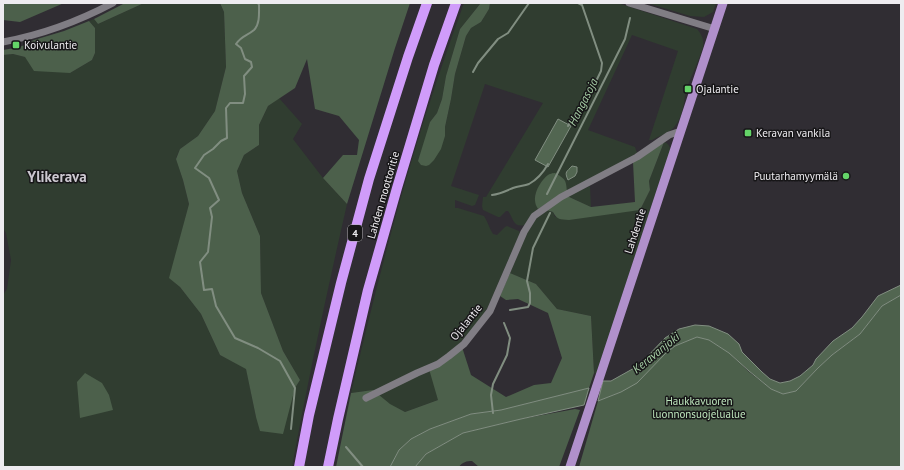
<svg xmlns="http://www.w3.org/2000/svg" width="904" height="470" viewBox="0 0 904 470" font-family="'PT Sans',sans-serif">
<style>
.green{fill:#303d30}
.forest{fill:#4c604b}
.water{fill:#526651;stroke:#818e81}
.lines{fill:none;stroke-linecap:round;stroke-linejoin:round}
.stream{stroke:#818e81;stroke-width:2}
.minor{stroke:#807d84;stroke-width:7}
.major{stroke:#b090cb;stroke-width:9}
.highway{stroke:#d09cfa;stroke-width:10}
.poi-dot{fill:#64d468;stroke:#171618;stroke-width:1.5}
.labels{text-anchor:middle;stroke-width:3;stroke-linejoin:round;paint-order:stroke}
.shield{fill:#171618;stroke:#aeacaf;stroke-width:1}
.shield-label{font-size:10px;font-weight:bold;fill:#eeecf0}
.poi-label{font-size:11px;fill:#eeecf0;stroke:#171618;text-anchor:start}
.street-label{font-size:11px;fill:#eeecf0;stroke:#171618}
.park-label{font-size:11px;fill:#bde5bc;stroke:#171618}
.water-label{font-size:12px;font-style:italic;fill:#a8d0a7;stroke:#171618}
.district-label{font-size:15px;font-weight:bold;fill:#ccc8d0;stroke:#171618}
</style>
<rect width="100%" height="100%" fill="#302d33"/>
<path class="green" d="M144 3H220L224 12 226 67 215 111 198 136 180 149 176 158 183 180 189 204 170 278 180 287 201 314 220 355 246 368 256 417 295 388 300 380 283 351 261 293 260 236 242 193 237 171 244 155 259 145V125L268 106 279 98 302 124 293 139 323 178 347 204C327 292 308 379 292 467H3V295L7 289 11 260 6 233 3 228V55L13 54 25 57 70 73 92 60 95 53V28L89 21 94 19 98 24Z
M464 3H482L480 4 460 29 446 76 442 99 437 113 430 122 445 136V127L451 99 455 74 466 36 471 28 481 22 489 9 490 3H618L697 29C702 35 704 39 703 47 699 60 693 72 688 85 683 98 685 114 675 126 670 133 659 136 652 140H649L678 51 632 35 588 130 635 147 637 153 600 175 567 191 543 181C536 192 532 196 538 209L527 221 525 225C513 228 514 219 508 211H506L500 217H498L483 210 482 206 483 197H486L543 103 485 84 451 186 479 195 475 205 472 206 455 200V208H458L484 216C488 222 489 228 493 234L497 235 505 227 507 226 519 231 520 233 488 307 480 320 461 342 438 400 405 412 390 405 373 390 351 393C370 313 390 232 414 153 429 102 446 53 464 3Z
M647 3H716L713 12 704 17 690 16Z
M664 142C668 143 670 146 670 150L596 374 594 373 591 316 557 309 536 284 510 273 527 233 536 218 546 210 553 212 555 217 640 210 650 190 649 181Z
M590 186 591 207 567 196Z"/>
<path class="forest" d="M3 3H64L20 22 3 20Z
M125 3H144L98 24 94 19Z
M220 3H410L395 48 347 204 323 178 343 155H357L359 140 339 116 315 109 307 59 295 88 268 106 259 125V145L244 155 237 171 242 193 260 236 261 293 283 351 300 380 295 388 283 434 260 431 256 417 246 369 220 355 201 314 180 287 169 278 189 204 183 180 176 159 180 149 198 136 215 111 226 67 224 12Z
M482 3H490L489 9 481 22 471 28 466 36 455 74 451 99 445 127V136L441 149 434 160 429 165 426 166 421 165 418 161 430 122 437 113 442 99 446 76 460 29 480 4Z
M89 21 95 28V53L92 60 70 73 34 71 25 57 13 54 3 55V50L20 47 34 40 64 31Z
M664 142 649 181 650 190 640 210 569 220C560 219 557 220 553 212L546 210 567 196 591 207 635 202 633 162Z
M555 173C565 179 566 179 567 191L538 209C536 206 535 203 535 200 534 192 542 179 548 175 549 174 553 173 555 173Z
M510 273 536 284 557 309 591 316 594 373 589 388 501 410 471 414 430 429 411 439 399 450 390 467H336L351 393 373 390 390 404 405 412 438 400 429 369 462 347 471 375 506 397 534 385 551 383 562 358 548 313 518 299 506 300 500 296Z
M901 295V467H579L598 401 621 392 675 346 697 337 709 340 729 353 749 372 771 389 783 394 796 391 818 368 832 355 860 334 882 306Z
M85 373 102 383 109 395 113 410 80 418 77 382Z
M575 409 580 410 559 467H479L472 461C467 461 462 462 459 467H415L426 454 463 433 521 419Z"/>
<path class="water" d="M558 119 571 126 548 167 535 160Z
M572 166 577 167V172L575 176 568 180C564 171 567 172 572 166Z
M901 285V295L882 306 860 334 832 355 818 368 796 391 783 394 771 389 749 371 729 353 709 340 697 337 675 346 665 354 637 383 621 392 598 401 603 381H611L636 367 646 358 665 338 679 329 695 325 709 326 728 334 739 344 742 352 762 372 770 379 780 383 790 381 800 376 813 365 816 359 833 341 852 328 862 317 878 296Z
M589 388 584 405 521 419 463 433 426 454 415 467H390L399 450 411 439 430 429 471 414 501 410Z"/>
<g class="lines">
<path class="stream" d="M258 3 259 5C259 13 260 24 254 30 247 36 242 35 236 44L241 48 245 59 251 62 252 67 244 76 245 94 243 103H230L226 108 227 138 221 141 213 149 204 155 195 168 209 178 219 200 210 208 212 217 208 252 200 262 204 290 212 289 216 306 235 338 258 348 280 361 295 388 291 429
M473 72 478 63 498 39 508 33 529 3
M568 126 577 110 587 100 601 71 602 63 582 5 578 3
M547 194 625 39 630 18
M492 195C500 194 506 191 513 188 518 186 524 186 529 184 538 179 543 173 548 164
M510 310 528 307 530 303V293L527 281 533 248 550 213
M493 413 491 395 493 384 507 355 510 338 504 323
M346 447 363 467"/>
<path class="minor" d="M629 3 715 29
M3 42C41 35 79 21 113 3
M366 398 417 373 438 364 449 356 464 344 490 311 524 232 534 216 561 197 637 157 669 135 681 131"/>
<path class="major" d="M570 467 723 3"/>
<path class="highway" d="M299 467 309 415 341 283 369 179 408 57 427 3
M328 467 338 419 368 290 397 188 434 65 456 3"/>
</g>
<g class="poi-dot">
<rect x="12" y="41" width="8" height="8" rx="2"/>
<rect x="684" y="85" width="8" height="8" rx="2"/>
<rect x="744" y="129" width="8" height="8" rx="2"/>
<circle cx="846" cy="176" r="4"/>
</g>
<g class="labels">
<rect class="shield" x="348" y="225" width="14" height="16" rx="3"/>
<g class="shield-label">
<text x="355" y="237">4</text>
</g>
<g class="poi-label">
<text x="24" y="49">Koivulantie</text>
<text x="696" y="93">Ojalantie</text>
<text x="756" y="137">Keravan vankila</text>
<text x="838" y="180" text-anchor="end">Puutarhamyymälä</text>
</g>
<g class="street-label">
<text transform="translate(383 195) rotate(-74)" y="4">Lahden moottoritie</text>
<text transform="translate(635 231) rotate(-72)" y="4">Lahdentie</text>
<text transform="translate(466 322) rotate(-51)" y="4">Ojalantie</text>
</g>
<g class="park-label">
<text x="699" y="405">Haukkavuoren<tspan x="699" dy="13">luonnonsuojelualue</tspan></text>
</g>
<g class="water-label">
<text transform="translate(583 102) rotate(-63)" y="4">Hangasoja</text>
<text transform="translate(656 353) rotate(-39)" y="4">Keravanjoki</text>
</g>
<g class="district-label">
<text x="57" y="182">Ylikerava</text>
</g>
</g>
<rect width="904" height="470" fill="none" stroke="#eeecf0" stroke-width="8"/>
</svg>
